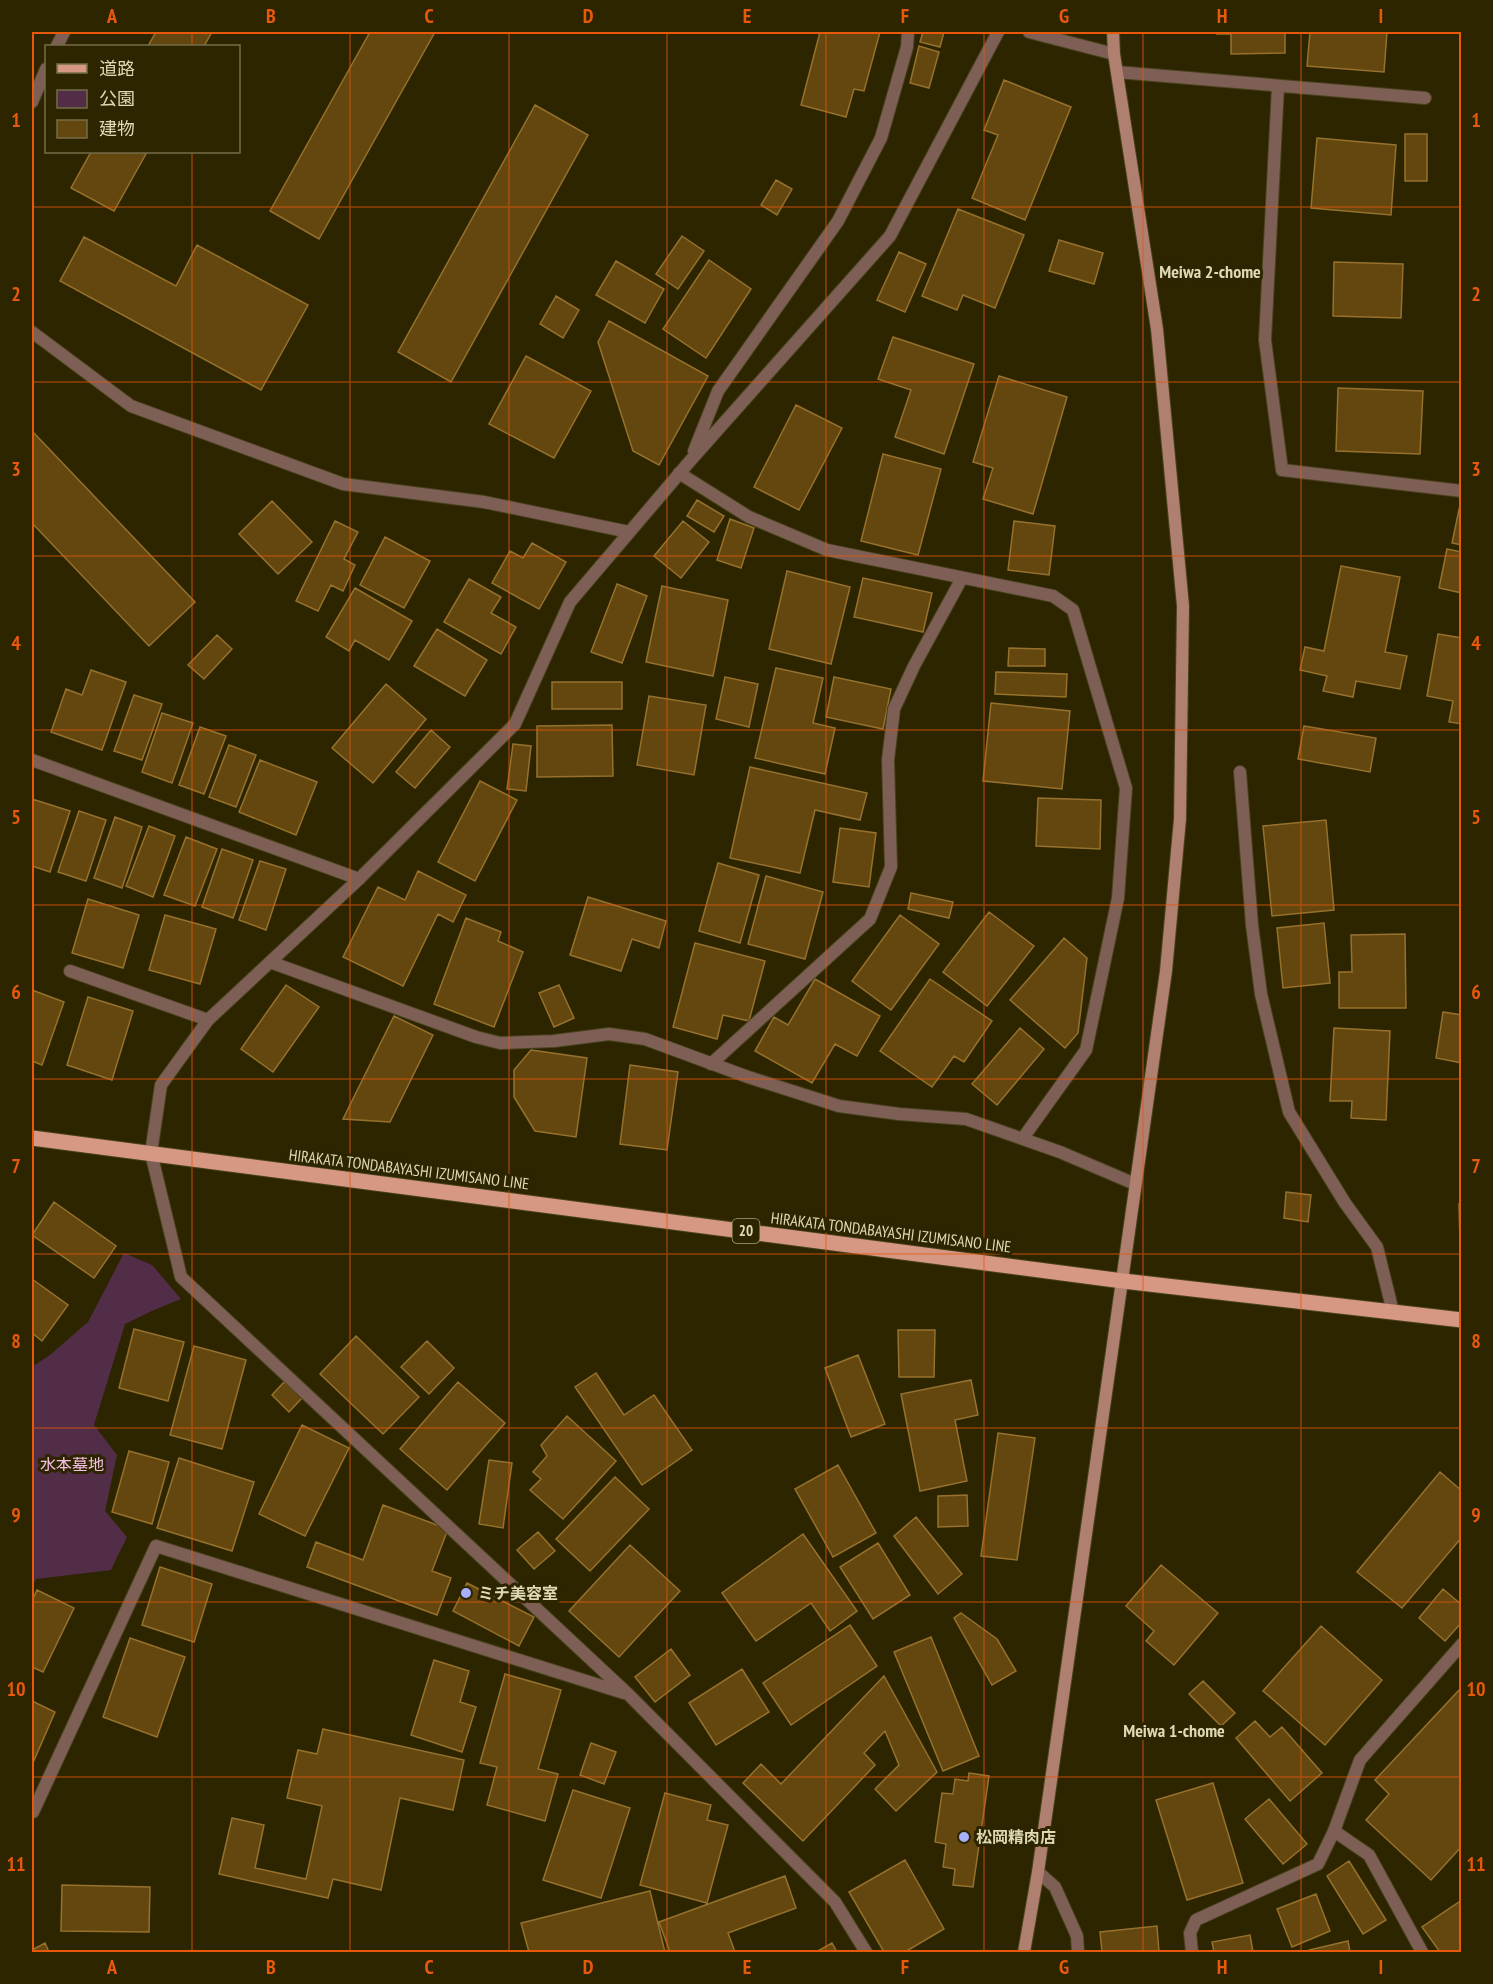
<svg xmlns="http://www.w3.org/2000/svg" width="1493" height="1984" viewBox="0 0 1493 1984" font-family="'PT Sans Narrow','Noto Sans JP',sans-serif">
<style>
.green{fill:#522d47}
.building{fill:#64470f;stroke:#96712d;stroke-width:1.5}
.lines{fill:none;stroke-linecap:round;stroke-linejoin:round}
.lane-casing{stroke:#49421d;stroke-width:14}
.street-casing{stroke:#49421d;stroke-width:14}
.secondary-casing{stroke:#49421d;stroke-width:14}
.primary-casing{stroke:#49421d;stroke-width:17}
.lane{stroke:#7d5f55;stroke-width:12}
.street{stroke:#7d5f55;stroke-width:12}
.secondary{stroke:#af7f6f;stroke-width:12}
.primary{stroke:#d69783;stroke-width:15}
.grid{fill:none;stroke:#e8590c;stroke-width:1.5;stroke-opacity:0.55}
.poi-dot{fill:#a8b0fc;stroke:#2c2500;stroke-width:2}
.labels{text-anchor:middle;stroke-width:6;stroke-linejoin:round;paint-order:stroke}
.shield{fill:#2c2500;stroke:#a9a37f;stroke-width:1.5}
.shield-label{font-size:15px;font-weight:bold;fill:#dfd9b5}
.street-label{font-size:16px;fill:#dfd9b5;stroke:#2c2500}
.park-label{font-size:16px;fill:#f6c0e4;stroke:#2c2500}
.poi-label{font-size:16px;font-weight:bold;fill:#dfd9b5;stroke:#2c2500;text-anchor:start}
.neighbourhood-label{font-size:18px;font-weight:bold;fill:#dfd9b5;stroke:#2c2500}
.neatline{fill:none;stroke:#e8590c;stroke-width:2}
.grid-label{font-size:20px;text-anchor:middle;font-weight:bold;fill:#e8590c}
</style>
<rect width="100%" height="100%" fill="#2c2500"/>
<path class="green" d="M124 1253 152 1265 181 1299 154 1310 125 1324 94 1425 117 1455 105 1511 127 1537 111 1570 36 1579 32 1587V1367L50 1355 88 1322Z"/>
<path class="building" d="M156 32H212L204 46H148Z
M370 32H435L319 239 270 211Z
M820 32H880L864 91 854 89 846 117 801 105Z
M923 32H944L940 47 920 42Z
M1217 32H1285V53L1231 54V34H1217Z
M1310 32H1387L1384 72 1307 66Z
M919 46 939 52 929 88 910 83Z
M1004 80 1071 107 1025 220 972 198 998 135 984 130Z
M535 105 588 135 451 382 398 352Z
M1405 134H1427V181H1405Z
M1317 138 1396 145 1391 215 1311 208Z
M91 152H147L114 211 71 188Z
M776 180 792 189 777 215 761 205Z
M958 209 1024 235 995 308 963 295 957 310 922 296Z
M682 236 704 251 678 289 656 274Z
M84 237 176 286 197 245 308 305 261 390 60 281Z
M1059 240 1103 253 1094 284 1049 271Z
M899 252 926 264 905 312 877 300Z
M709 260 751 289 706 358 663 329Z
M616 261 664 289 645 323 596 295Z
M1334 262 1403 264 1401 318 1333 316Z
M556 296 579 310 563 338 540 324Z
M609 321 708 376 659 465 633 451 598 342Z
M893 337 974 364 944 454 895 437 911 390 878 379Z
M526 356 591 391 554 458 489 424Z
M999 376 1067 397 1033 514 983 499 993 468 973 462Z
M1338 388 1423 391 1420 454 1336 451Z
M796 405 842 428 799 510 754 487Z
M32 431 195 602 149 646 32 523Z
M883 454 941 469 918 555 861 541Z
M697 500 724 516 714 532 687 516Z
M272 501 312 542 278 574 239 534Z
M1460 505 1462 506V545L1452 543Z
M730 519 754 528 741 568 717 560Z
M335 521 358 532 344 559 355 565 343 591 331 585 318 611 296 601Z
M683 521 709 542 681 578 654 556Z
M1014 521 1055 526 1049 575 1008 570Z
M385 537 430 561 404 608 360 585Z
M532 543 566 562 539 609 492 583 510 551 523 558Z
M1447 549 1462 552V593L1439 588Z
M1341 566 1400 577 1385 652 1407 656 1400 689 1356 681 1353 697 1323 691 1327 676 1300 670 1305 647 1324 651Z
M787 571 850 587 831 664 769 649Z
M863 578 932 593 923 632 854 617Z
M469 579 501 597 491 613 516 627 501 654 444 622Z
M617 584 647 596 622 663 591 652Z
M662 586 728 600 713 676 646 662Z
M355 588 412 621 389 660 355 640 349 651 326 637Z
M437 629 487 660 465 696 414 666Z
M1438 634 1462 638V724L1449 722 1453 701 1427 696Z
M217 635 232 649 204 679 188 665Z
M1009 648 1045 649V666H1008Z
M776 668 823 678 813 723 835 728 825 774 755 758Z
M91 670 126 682 102 750 51 732 66 689 82 695Z
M996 672 1067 674 1066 697 995 694Z
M725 677 758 684 749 727 716 719Z
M834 677 891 689 883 729 826 717Z
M552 682H622V709H552Z
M386 684 426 719 373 783 332 748Z
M134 695 162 704 142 760 114 751Z
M649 696 706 705 694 775 637 765Z
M991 703 1070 711 1062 789 983 781Z
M162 713 193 723 172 783 142 772Z
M612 725 613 776 537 777V726Z
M1304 726 1376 738 1370 772 1298 759Z
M200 727 226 736 204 794 179 785Z
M431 730 450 747 415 788 396 772Z
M513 744 531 746 526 791 507 789Z
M229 745 256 755 236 807 209 797Z
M260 760 317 782 296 835 239 812Z
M750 767 867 793 860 820 815 810 800 873 730 858Z
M480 781 517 800 475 881 438 862Z
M1038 798 1101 800 1100 849 1036 846Z
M32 799 70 811 50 872 32 866Z
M79 811 106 820 86 881 58 872Z
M115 817 142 827 122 888 94 878Z
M1326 820 1334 910 1272 916 1263 826Z
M149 826 175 836 153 897 126 886Z
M840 828 876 833 869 887 833 882Z
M186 837 217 849 195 906 164 895Z
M222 849 253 860 233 918 202 907Z
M260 861 286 869 266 930 239 920Z
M718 863 759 875 740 943 699 931Z
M418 871 466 895 453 922 438 914 403 986 343 957 378 887 405 900Z
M766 876 823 892 805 959 748 944Z
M911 893 953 902 949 918 908 909Z
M588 897 666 921 659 948 632 939 621 971 570 955Z
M88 899 139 915 123 968 72 953Z
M989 912 1034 946 987 1006 943 972Z
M165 915 216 929 200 984 149 970Z
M900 915 939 944 891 1010 852 981Z
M466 918 501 932 498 941 523 952 494 1027 434 1004Z
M1324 923 1330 983 1283 988 1277 928Z
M1405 934 1406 1008H1339V972H1352L1351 935Z
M1064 938 1087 958 1078 1033 1065 1048 1010 1000Z
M695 943 765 961 749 1021 723 1015 717 1039 673 1027Z
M815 979 880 1016 857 1056 835 1044 812 1083 755 1051 774 1017 788 1025Z
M930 979 992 1021 964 1062 954 1056 932 1087 880 1051Z
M286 985 319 1007 273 1072 241 1049Z
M559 985 574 1018 554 1027 539 993Z
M32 990 64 1002 42 1065 32 1061Z
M88 997 133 1011 112 1080 67 1065Z
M1443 1012 1462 1015V1063L1436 1058Z
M394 1016 433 1035 390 1122 343 1119Z
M1020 1028 1044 1049 997 1105 972 1084Z
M1334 1028 1390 1031 1386 1120 1351 1118 1352 1101H1330Z
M531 1050 587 1058 576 1137 535 1131 514 1097V1070Z
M630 1065 678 1072 667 1150 620 1144Z
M1286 1192 1311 1195 1308 1222 1284 1218Z
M54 1202 116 1246 94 1278 32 1235Z
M1459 1204H1462V1244H1460Z
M32 1279 68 1305 42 1341 32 1333Z
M134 1329 184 1342 168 1401 119 1388Z
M898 1330H935L934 1377H899Z
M356 1336 419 1397 383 1434 320 1374Z
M427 1341 454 1368 429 1394 401 1367Z
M194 1346 246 1360 222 1449 170 1435Z
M858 1355 885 1424 851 1437 825 1368Z
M596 1373 624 1415 654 1395 692 1450 642 1485 575 1387Z
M971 1380 978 1415 955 1420 967 1481 920 1491 901 1394Z
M284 1382 302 1398 289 1412 272 1395Z
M458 1382 505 1423 447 1490 400 1449Z
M567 1416 616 1461 563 1519 530 1490 541 1479 533 1472 547 1456 541 1445Z
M302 1425 349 1448 305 1536 259 1514Z
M998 1433 1035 1438 1017 1560 981 1556Z
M129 1451 169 1462 152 1524 112 1512Z
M179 1458 254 1482 232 1551 157 1528Z
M489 1460 512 1463 503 1528 479 1524Z
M838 1465 876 1533 833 1557 795 1489Z
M1440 1472 1462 1491V1537L1402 1608 1357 1572Z
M615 1477 649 1509 590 1571 556 1539Z
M967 1495 968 1526 938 1527V1496Z
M383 1505 448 1529 432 1571 451 1578 437 1615 307 1567 316 1542 363 1560Z
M916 1517 962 1574 938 1594 894 1536Z
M538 1532 555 1551 534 1569 517 1550Z
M803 1534 857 1611 830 1631 811 1603 756 1641 722 1593Z
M878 1543 910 1595 873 1619 840 1567Z
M630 1545 680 1591 619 1657 569 1611Z
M1161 1565 1218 1613 1174 1665 1146 1641 1154 1631 1126 1606Z
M160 1567 212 1584 194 1642 142 1625Z
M467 1583 534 1617 519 1646 453 1611Z
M1443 1589 1462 1605V1622L1445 1641 1419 1618Z
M37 1590 74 1608 43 1672 32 1667V1601Z
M961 1613 997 1639 1016 1671 992 1685 954 1618Z
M850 1625 877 1666 791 1725 763 1683Z
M1321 1626 1382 1680 1325 1745 1263 1691Z
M931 1637 979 1756 943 1771 894 1652Z
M130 1638 185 1657 157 1737 103 1717Z
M671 1649 690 1675 655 1702 635 1677Z
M434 1660 469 1671 460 1702 476 1707 462 1752 411 1735Z
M742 1669 769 1712 716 1745 689 1703Z
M505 1674 561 1690 538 1769 558 1774 545 1821 487 1805 497 1767 480 1763Z
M884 1676 937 1772 896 1811 875 1789 899 1765 885 1731 864 1753 875 1765 803 1841 743 1783 761 1764 781 1784Z
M1203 1681 1235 1713 1221 1726 1189 1694Z
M1462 1687V1846L1431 1880 1366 1820 1389 1794 1375 1780Z
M32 1701 55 1712 32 1765Z
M1255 1721 1270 1737 1282 1727 1322 1773 1290 1801 1236 1738Z
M323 1729 464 1760 453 1810 400 1798 381 1890 333 1879 328 1898 219 1874 232 1818 264 1825 255 1868 306 1879 322 1806 287 1798 298 1750 317 1754Z
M591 1743 616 1752 604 1784 580 1775Z
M969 1773 989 1776 973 1887 953 1885 955 1869 943 1867 946 1844 935 1842 942 1793 953 1794 955 1779 968 1781Z
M1213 1783 1243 1883 1187 1900 1156 1800Z
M573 1790 630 1808 601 1898 543 1880Z
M665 1793 711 1805 707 1820 728 1825 707 1903 640 1885Z
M1269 1799 1307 1844 1283 1864 1245 1819Z
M905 1860 944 1929 905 1952H884L849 1892Z
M1349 1861 1386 1920 1363 1934 1327 1876Z
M785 1876 796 1908 728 1933 735 1952H670L659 1922Z
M62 1885 150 1887 149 1932 61 1931Z
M650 1891 665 1952H529L521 1923Z
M1316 1894 1330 1931 1292 1947 1277 1909Z
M1462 1900V1952H1440L1422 1927Z
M1157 1926 1159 1952H1102L1100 1932Z
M1250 1935 1253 1952H1214L1212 1942Z
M1348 1941 1350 1952H1309V1950Z
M45 1943 49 1952H32V1950Z
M832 1943 837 1952H816Z"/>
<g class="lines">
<g class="lane-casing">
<path id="lane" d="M32 760 359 879
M70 971 208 1020
M1334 1831 1369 1855 1422 1952"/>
</g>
<g class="street-casing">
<path id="street" d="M1029 32 1114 54
M57 46 64 32
M1117 72 1425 98
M1278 86 1265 340 1282 470 1462 491
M32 102 46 69
M32 332 131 406 343 484 484 502 629 532
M694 451 718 391 838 221 881 138 907 47 908 32
M679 473 749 517 827 550 1053 596 1073 610 1126 788 1118 898 1086 1050 1023 1138
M1240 772 1252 925 1261 994 1289 1112 1345 1203 1377 1247 1393 1312
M270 962 476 1037 500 1043 554 1041 609 1034 645 1039 748 1077 839 1106 899 1114 966 1119 1060 1152 1135 1184
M711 1064 870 919 891 867 888 760 894 709 914 666 962 578
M33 1812 156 1546 624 1693
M1038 1872 1055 1887 1077 1936 1078 1952
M866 1952 835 1902 628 1694 181 1277 151 1153 161 1085 208 1020 359 879 515 724 570 602 690 461 890 236 998 32
M1192 1952 1190 1933 1196 1920 1318 1864 1334 1831 1360 1760 1462 1644"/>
</g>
<g class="secondary-casing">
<path id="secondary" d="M1024 1952 1038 1872 1166 971 1180 819 1183 606 1157 329 1114 54 1113 32"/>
</g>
<g class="primary-casing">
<path id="primary" d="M32 1138 1123 1281 1462 1320"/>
</g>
<use href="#lane" class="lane"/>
<use href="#street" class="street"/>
<use href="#secondary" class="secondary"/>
<use href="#primary" class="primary"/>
</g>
<path class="grid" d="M192 32V46M350 32V1952M509 32V1952M667 32V1952M826 32V1952M984 32V1952M1143 32V1952M1301 32V1952M192 152V1952M32 207H1462M32 382H1462M32 556H1462M32 730H1462M32 905H1462M32 1079H1462M32 1254H1462M32 1428H1462M32 1602H1462M32 1777H1462"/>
<g class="poi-dot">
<circle cx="466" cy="1593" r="6"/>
<circle cx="964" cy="1837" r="6"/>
</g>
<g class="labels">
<rect class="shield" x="732.5" y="1219" width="27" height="24" rx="4.5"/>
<g class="shield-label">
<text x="746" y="1236">20</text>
</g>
<g class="street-label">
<text transform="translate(409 1169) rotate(7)" y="6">HIRAKATA TONDABAYASHI IZUMISANO LINE</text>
<text transform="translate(891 1232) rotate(7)" y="6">HIRAKATA TONDABAYASHI IZUMISANO LINE</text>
</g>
<g class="park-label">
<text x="72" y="1470">水本墓地</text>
</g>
<g class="poi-label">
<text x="478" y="1599">ミチ美容室</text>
<text x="976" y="1843">松岡精肉店</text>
</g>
<g class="neighbourhood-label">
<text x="1210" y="278">Meiwa 2-chome</text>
<text x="1174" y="1737">Meiwa 1-chome</text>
</g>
</g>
<rect width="1493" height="1984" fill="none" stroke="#2c2500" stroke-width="66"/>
<rect x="45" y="45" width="195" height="108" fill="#2c2500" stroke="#746d48" stroke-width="1.5"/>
<rect x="57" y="64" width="30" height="9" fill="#d69783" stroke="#746d48" stroke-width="1.5"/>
<text x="99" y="75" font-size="18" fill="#dfd9b5">道路</text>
<rect x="57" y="90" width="30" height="18" fill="#522d47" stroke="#746d48" stroke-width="1.5"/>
<text x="99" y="105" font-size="18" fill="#dfd9b5">公園</text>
<rect x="57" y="120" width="30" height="18" fill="#64470f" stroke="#746d48" stroke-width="1.5"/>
<text x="99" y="135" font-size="18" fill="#dfd9b5">建物</text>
<rect x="33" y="33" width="1427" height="1918" class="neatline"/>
<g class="grid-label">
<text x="112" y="23">A</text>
<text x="271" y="23">B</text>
<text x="429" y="23">C</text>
<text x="588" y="23">D</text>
<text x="747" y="23">E</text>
<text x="905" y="23">F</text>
<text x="1064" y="23">G</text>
<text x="1222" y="23">H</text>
<text x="1381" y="23">I</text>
<text x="16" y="127">1</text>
<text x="1476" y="127">1</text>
<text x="16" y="301">2</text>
<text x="1476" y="301">2</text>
<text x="16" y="476">3</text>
<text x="1476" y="476">3</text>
<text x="16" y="650">4</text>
<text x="1476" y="650">4</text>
<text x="16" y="824">5</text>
<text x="1476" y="824">5</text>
<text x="16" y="999">6</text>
<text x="1476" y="999">6</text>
<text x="16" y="1173">7</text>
<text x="1476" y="1173">7</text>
<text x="16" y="1348">8</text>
<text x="1476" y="1348">8</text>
<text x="16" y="1522">9</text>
<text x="1476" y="1522">9</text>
<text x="16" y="1696">10</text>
<text x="1476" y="1696">10</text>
<text x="16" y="1871">11</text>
<text x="1476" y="1871">11</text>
<text x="112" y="1974">A</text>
<text x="271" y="1974">B</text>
<text x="429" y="1974">C</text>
<text x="588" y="1974">D</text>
<text x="747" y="1974">E</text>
<text x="905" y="1974">F</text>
<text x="1064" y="1974">G</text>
<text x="1222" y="1974">H</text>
<text x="1381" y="1974">I</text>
</g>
</svg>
